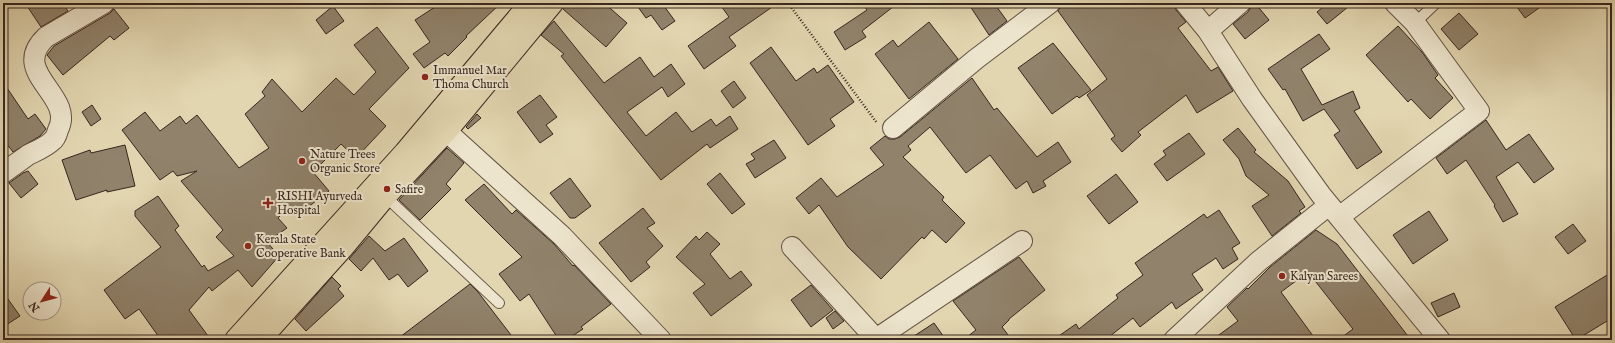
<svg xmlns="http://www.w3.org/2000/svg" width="1615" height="343" viewBox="0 0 1615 343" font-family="'IM FELL English',serif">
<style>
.building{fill:#90826b;stroke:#382620}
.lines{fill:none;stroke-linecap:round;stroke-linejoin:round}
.service-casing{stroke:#625244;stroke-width:12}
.minor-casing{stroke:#625244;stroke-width:22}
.trunk-casing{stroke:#382620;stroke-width:24}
.path{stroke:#382620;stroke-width:2.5;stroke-dasharray:1 2;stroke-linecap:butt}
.service{stroke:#ece4cc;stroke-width:10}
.minor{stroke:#ece4cc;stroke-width:20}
.trunk{stroke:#e2d6b0;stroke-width:22}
.poi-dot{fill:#8f2418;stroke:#ece4cc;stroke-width:1.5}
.labels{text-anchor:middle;stroke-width:4;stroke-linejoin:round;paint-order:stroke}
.poi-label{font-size:12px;fill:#382620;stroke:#ece4cc;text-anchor:start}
</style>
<rect width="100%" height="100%" fill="#e2d6b0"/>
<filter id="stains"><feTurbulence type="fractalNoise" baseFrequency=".005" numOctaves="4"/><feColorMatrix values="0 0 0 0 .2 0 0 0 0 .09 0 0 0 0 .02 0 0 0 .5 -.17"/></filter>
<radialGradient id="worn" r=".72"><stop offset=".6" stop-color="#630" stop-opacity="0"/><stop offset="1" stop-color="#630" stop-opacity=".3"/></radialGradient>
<path class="building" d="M25 3H62L68 11 41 27Z
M441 3H501L466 36 467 37 448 56 445 53 424 68 413 54 430 42 415 20Z
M564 3H604L627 23 606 47 563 9Z
M643 3H668L664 6 675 21 662 30 651 15 646 18 638 7Z
M719 3H778L729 37 736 46 704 69 688 46 729 17Z
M862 3H898L862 31 866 37 845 50 834 32 867 10Z
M968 3H994L1007 21 989 35Z
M1063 3H1174L1176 10 1186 22 1178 28 1211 71 1218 67 1233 91 1197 113 1186 95 1138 132 1141 135 1122 152 1111 139 1115 136 1087 95 1107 79 1058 11Z
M1253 3H1255L1269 20 1245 39 1233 24 1248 12Z
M1328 3H1353L1327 24 1317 12Z
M1514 3H1546L1525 18Z
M333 6 344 21 326 34 316 20Z
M114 9 129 28 114 40 110 36 63 75 47 55 54 46 110 13Z
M1459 13 1478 34 1459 50 1441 29Z
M554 21 604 83 640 57 654 77 671 64 685 84 668 97 662 87 627 112 646 136 676 112 692 132 711 119 716 126 730 116 738 129 710 148 707 144 661 180 561 56 564 54 541 35Z
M929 22 958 59 909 99 875 54 893 40 898 47Z
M1398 26 1422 52 1438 75 1435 78 1453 98 1430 119 1411 99 1408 102 1366 55Z
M377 27 409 68 369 109 386 126 356 158 341 144 313 172 329 191 299 214 290 206 278 218 287 228 267 242 279 256 252 287 238 270 212 291 209 287 189 310 211 340H161L139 309 125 319 104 290 161 247 135 216V211L158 196 179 226 175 230 202 267 204 265 208 271 234 256 216 237 223 230 181 181 197 171 177 176 173 171 160 180 122 130 145 112 160 131 180 116 186 124 197 115 239 168 269 148 245 114 265 96 262 92 272 79 302 112 336 78 354 95 376 72 354 45Z
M1319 34 1330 49 1301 69 1322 105 1353 91 1360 108 1354 111 1382 152 1357 169 1334 135 1340 131 1324 109 1303 121 1285 89 1283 90 1268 69Z
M1053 43 1091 90 1079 98 1077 96 1052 114 1018 68Z
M771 47 796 81 814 68 817 73 828 65 854 102 830 119 835 126 808 145 750 63Z
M972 78 994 110 997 108 1037 157 1058 142 1071 162 1043 181 1046 186 1033 193 1027 181 1016 189 990 155 966 173 930 127 908 146 911 150 903 157 944 197 942 200 965 223 946 243 932 230 924 239 922 237 881 279 848 247 819 205 809 214 796 198 821 178 837 197 884 165 870 148 885 136 889 139H895L900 137Z
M734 81 746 98 733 108 721 91Z
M3 82 28 119 35 114 46 129 40 136 13 152 3 139Z
M540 95 557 117 546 125 553 134 540 143 517 112Z
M92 105 101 119 91 126 82 112Z
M477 114 481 118 468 129 466 127Z
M1486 120 1506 150 1529 134 1554 169 1534 183 1518 162 1496 177 1518 214 1503 222 1494 206 1495 205 1466 160 1447 174 1436 158Z
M1238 128 1256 150 1254 152 1288 181 1305 207 1299 211 1301 213 1272 236 1252 206 1269 195 1246 176 1239 159 1223 140Z
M1189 133 1205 154 1167 181 1154 164 1166 155 1163 151Z
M774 140 786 158 755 178 746 164 755 159 751 154Z
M125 145 135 186 107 192V190L76 200 62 160 90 150 91 153Z
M447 148 464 163 446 184 451 189 420 220 399 200Z
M28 171 38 184 21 198 9 183 23 173Z
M720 173 745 204 732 214 707 184Z
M1116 174 1138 202 1109 224 1087 196Z
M570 178 591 206 575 218H570L550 193Z
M484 184 512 214 516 210 554 244 573 266 574 265 611 304 581 327 583 329 566 340H559L529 294 520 301 499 274 522 257 465 200Z
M643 208 655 223 647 228 663 246 646 262 650 267 631 282 599 243Z
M1219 210 1240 243 1232 248 1238 259 1223 269 1216 258 1192 274 1203 290 1176 309 1172 302 1140 327 1133 318 1105 340H1053L1076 324 1079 329 1118 298 1116 295 1143 275 1135 263 1204 214 1207 218Z
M1429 211 1448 240 1413 264 1393 235Z
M1573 224 1586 241 1568 254 1555 237Z
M1316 230 1337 244 1411 340H1338L1353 329 1308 272 1281 292 1316 340H1212L1238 321 1227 307 1247 288 1248 289 1270 267Z
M707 232 720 244 710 254 730 279 741 271 752 285 711 316 693 293 705 284 676 257 696 236 699 240Z
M369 236 385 251 404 238 428 271 408 287 398 274 389 280 373 258 361 271 349 259Z
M1019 257 1045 290 1009 319V320L1002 327 1012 340H963L976 330 953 301Z
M1612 272V318L1576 340 1555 307Z
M332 277 341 286 338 289 344 296 306 331 295 319Z
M470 284 478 292 511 335 504 340H396Z
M811 285 833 310 811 327 791 300Z
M3 292 20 316 3 327Z
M1454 293 1460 307 1438 317 1431 303Z
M835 311 844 321 833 329 826 318Z
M934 323 946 340H908Z"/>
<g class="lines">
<g class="service-casing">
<path id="service" d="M1415 23 1436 3
M385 196 499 303"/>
</g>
<g class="minor-casing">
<path id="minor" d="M1185 3 1208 31
M1240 3 1208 31 1252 99 1321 195 1440 340
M893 128 976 59 1050 3
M446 131 562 236 661 340
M3 173C11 167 20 161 28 155 36 151 46 147 52 141 55 139 57 134 58 130 76 95 8 73 46 37L104 3
M1339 217 1479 111 1415 23 1395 3
M792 247 877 340
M876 339 1022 241
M1174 340 1259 261 1329 205"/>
</g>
<g class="trunk-casing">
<path id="trunk" d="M236 340 405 153 531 3
M259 340 342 248 385 196 446 131 552 3"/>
</g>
<path class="path" d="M788 3 877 123"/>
<use href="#service" class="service"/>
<use href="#minor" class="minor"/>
<use href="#trunk" class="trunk"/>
</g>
<g class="poi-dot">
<circle cx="425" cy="77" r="4"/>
<circle cx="302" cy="161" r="4"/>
<circle cx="387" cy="189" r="4"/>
<path d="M266 197h4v4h4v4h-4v4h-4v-4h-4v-4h4z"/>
<circle cx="248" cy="246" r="4"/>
<circle cx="1282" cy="276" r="4"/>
</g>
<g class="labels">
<g class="poi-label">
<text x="433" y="74">Immanuel Mar<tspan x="433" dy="14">Thoma Church</tspan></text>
<text x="310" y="158">Nature Trees<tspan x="310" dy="14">Organic Store</tspan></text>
<text x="395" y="193">Safire</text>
<text x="277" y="200">RISHI Ayurveda<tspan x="277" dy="14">Hospital</tspan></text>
<text x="256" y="243">Kerala State<tspan x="256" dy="14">Cooperative Bank</tspan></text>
<text x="1290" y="280">Kalyan Sarees</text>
</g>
</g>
<rect width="1615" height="343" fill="none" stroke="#e2d6b0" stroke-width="16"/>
<rect x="4" y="4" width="1607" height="335" fill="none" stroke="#382620" stroke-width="2"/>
<rect x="8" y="8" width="1599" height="327" fill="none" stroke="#382620"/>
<g transform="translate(42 301) rotate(234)"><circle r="19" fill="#ece4cc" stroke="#a49887"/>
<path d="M0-3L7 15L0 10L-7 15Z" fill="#8f2418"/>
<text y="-6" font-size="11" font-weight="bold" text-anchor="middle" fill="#382620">N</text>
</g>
<rect width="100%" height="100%" filter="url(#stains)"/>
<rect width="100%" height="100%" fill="url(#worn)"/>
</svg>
